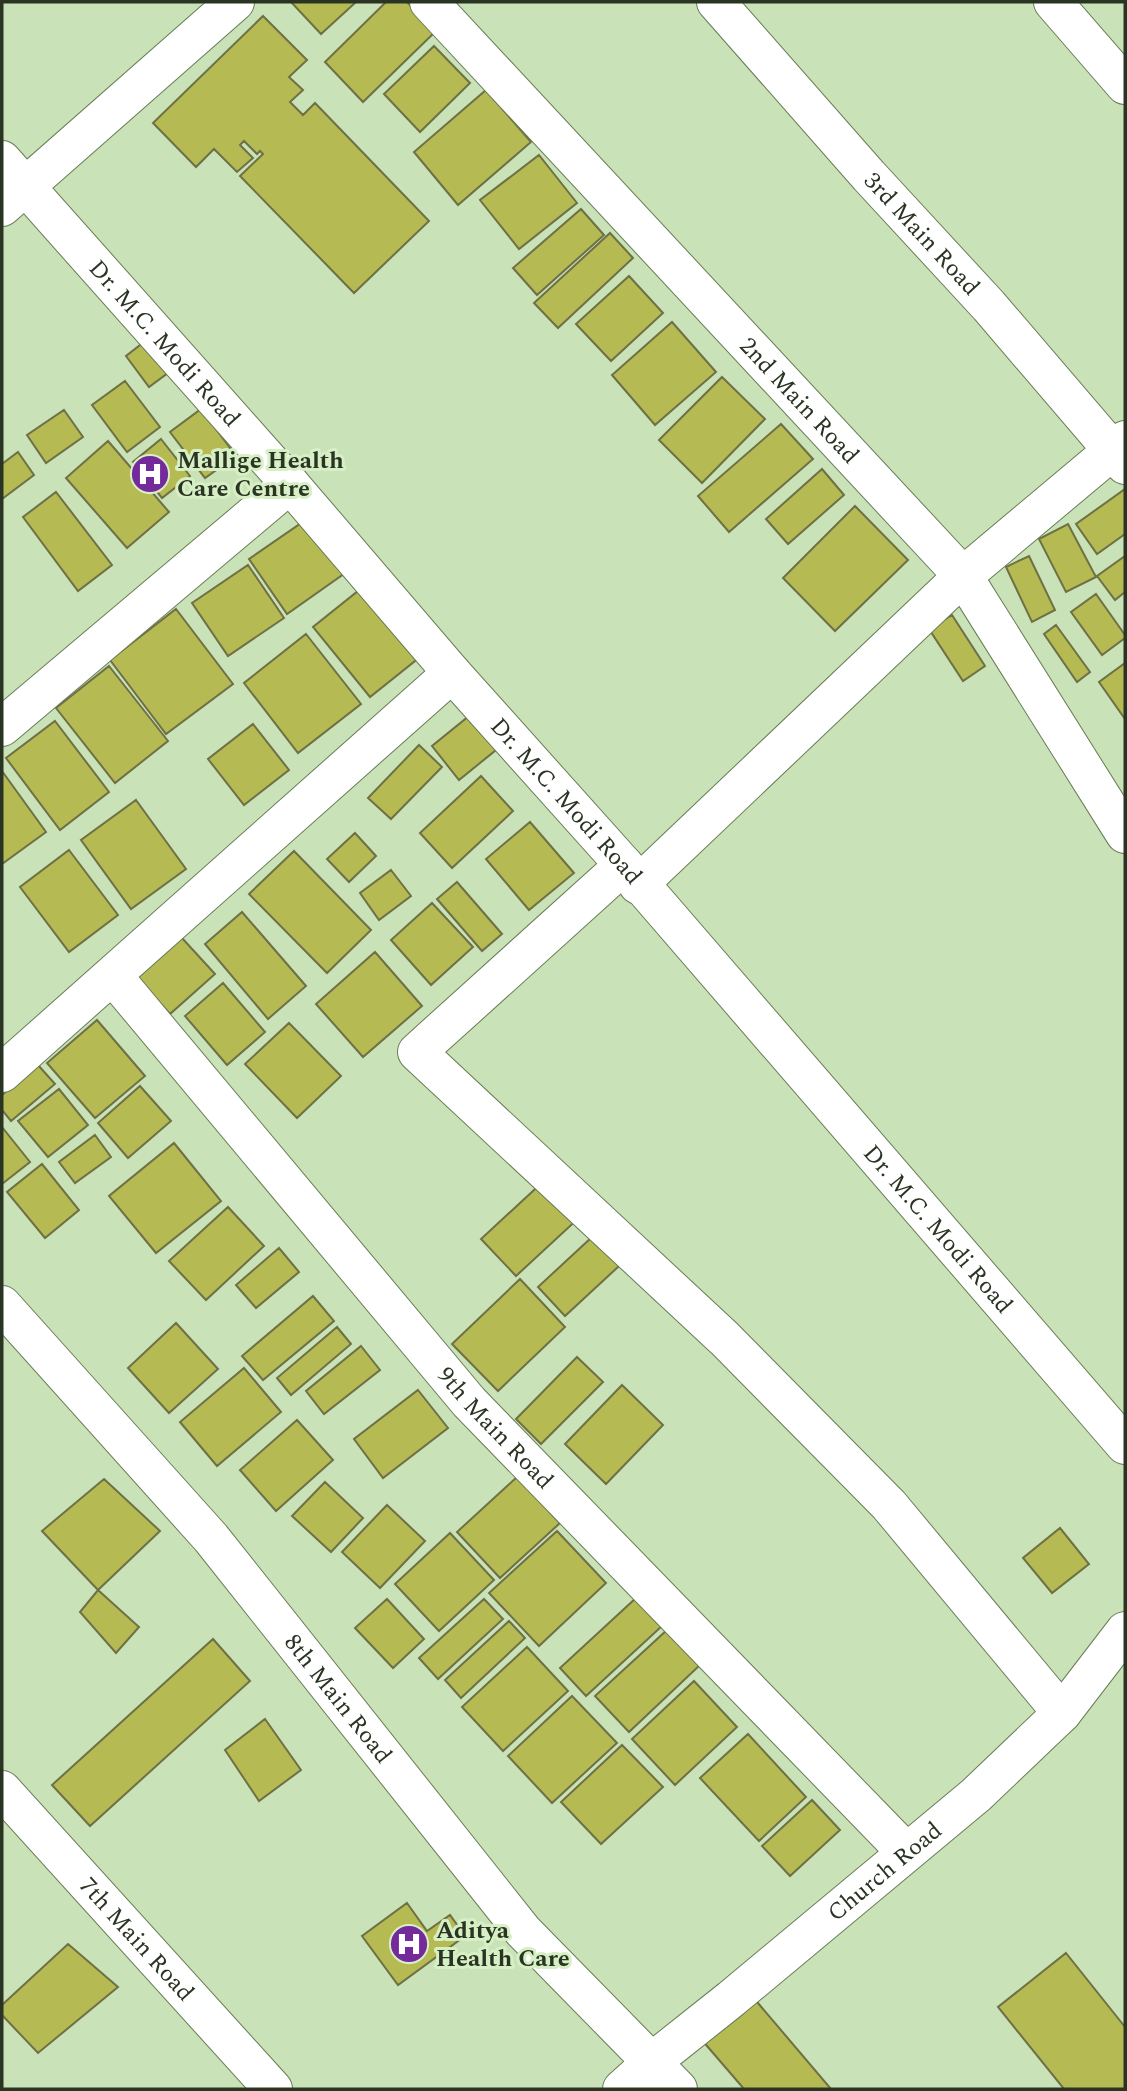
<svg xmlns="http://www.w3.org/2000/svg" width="1127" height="2091" viewBox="0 0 1127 2091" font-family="Spectral,serif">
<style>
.building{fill:#b5ba53;stroke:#6e7045;stroke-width:2}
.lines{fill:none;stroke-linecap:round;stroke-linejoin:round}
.minor-casing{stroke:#687d56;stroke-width:40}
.minor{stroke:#fff;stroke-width:38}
.labels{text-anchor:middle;stroke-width:6;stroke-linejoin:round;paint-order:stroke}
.street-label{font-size:24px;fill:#2a3423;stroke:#d7efc4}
.poi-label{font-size:24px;font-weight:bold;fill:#2a3423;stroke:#d7efc4;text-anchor:start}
</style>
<rect width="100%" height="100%" fill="#cae2b7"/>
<path class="building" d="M291 2H356L321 34Z
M386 2H407L436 31 363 102 325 62Z
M263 16 307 60 289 77 303 90 290 102 303 115 315 103 429 221 354 293 240 176 263 154 260 151 257 154 244 141 240 145 253 158 237 172 214 149 196 167 153 123Z
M434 46 470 83 420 132 384 94Z
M486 90 531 142 458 205 414 152Z
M539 155 577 203 519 249 480 200Z
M581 209 604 235 537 295 513 268Z
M610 233 633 258 558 328 534 303Z
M629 276 663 313 611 361 576 324Z
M672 322 716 372 655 425 612 375Z
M153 335 176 367 149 387 126 356Z
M722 377 765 419 702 483 659 440Z
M125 381 160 427 127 452 92 405Z
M201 409 236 456 205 478 170 432Z
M64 410 83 437 46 463 27 435Z
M781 424 813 459 729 532 698 496Z
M161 439 190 476 162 498 133 462Z
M108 441 169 512 127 548 66 478Z
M18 452 34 475 2 499V464Z
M822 469 844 495 788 544 766 519Z
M1125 489V534L1097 554 1076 524Z
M56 492 112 565 78 591 23 517Z
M855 506 908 560 835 631 783 578Z
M310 517 348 571 287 614 249 559Z
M1068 524 1096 577 1066 592 1039 539Z
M1029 556 1055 610 1032 622 1006 567Z
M1125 556V592L1115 600 1097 576Z
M248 565 284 618 228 656 192 603Z
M368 583 425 653 370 697 313 627Z
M1096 594 1125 635V638L1102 655 1071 612Z
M176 609 233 684 166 734 110 660Z
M952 615 985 666 963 681 929 629Z
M1056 625 1090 672 1077 682 1044 634Z
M306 634 361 704 298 753 244 683Z
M1125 663V719L1099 682Z
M109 666 168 741 115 783 56 708Z
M469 716 496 750 459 780 432 746Z
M55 721 109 792 60 830 6 758Z
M253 724 289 770 244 805 208 759Z
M419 745 442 767 391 819 368 798Z
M2 771 46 832 2 864Z
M481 776 513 811 452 868 420 833Z
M136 800 186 869 131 909 81 840Z
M530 822 574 873 529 910 486 859Z
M355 833 376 856 349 882 327 859Z
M69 850 118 915 69 952 20 887Z
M294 851 371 930 327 973 249 894Z
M391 870 411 896 379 920 360 893Z
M457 882 502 934 482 951 437 899Z
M432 903 473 947 431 985 391 940Z
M242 912 306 986 268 1019 205 944Z
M182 938 215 974 170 1014 137 978Z
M375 952 422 1006 363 1057 316 1004Z
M223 983 265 1032 227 1065 185 1016Z
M97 1020 145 1076 95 1118 47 1063Z
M289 1023 341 1076 297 1118 245 1064Z
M38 1065 55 1084 11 1121 2 1110V1095Z
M140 1086 171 1121 128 1158 98 1123Z
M59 1089 88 1125 48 1157 18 1121Z
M2 1127 30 1162 2 1184Z
M95 1135 111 1157 75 1183 59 1162Z
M174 1143 221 1201 156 1253 109 1196Z
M42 1164 79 1210 45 1238 7 1192Z
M547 1178 582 1215 516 1276 481 1239Z
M228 1207 264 1246 206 1300 169 1261Z
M605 1225 632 1254 565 1316 538 1287Z
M279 1248 299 1272 256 1308 236 1285Z
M520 1279 565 1327 498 1391 452 1344Z
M313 1296 334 1321 263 1380 242 1356Z
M176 1323 218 1369 169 1413 128 1368Z
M337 1327 351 1344 291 1395 277 1378Z
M361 1346 380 1370 324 1414 306 1391Z
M577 1357 603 1382 541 1444 516 1419Z
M244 1368 281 1412 217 1466 180 1422Z
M622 1385 663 1425 606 1484 565 1444Z
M418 1390 448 1428 383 1478 354 1439Z
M297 1420 333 1460 276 1511 240 1470Z
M517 1477 560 1523 500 1578 457 1532Z
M104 1479 160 1531 98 1590 42 1531Z
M325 1482 363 1518 331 1552 292 1516Z
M387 1505 425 1541 380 1588 342 1552Z
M1060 1528 1089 1564 1052 1593 1023 1558Z
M557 1531 606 1583 539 1646 489 1593Z
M450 1533 494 1580 439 1631 395 1584Z
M98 1590 139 1627 116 1653 80 1612Z
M636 1598 662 1626 586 1696 560 1668Z
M387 1599 424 1639 393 1668 355 1628Z
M484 1599 503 1619 438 1679 419 1658Z
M509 1621 525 1638 461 1698 445 1680Z
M667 1630 700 1665 629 1732 595 1696Z
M213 1639 250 1681 90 1826 52 1785Z
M527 1647 568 1691 503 1751 462 1707Z
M694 1681 737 1727 675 1785 632 1739Z
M572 1696 617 1743 552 1803 508 1756Z
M265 1719 301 1770 259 1801 225 1750Z
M748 1734 806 1797 759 1841 700 1778Z
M622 1745 663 1787 601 1844 561 1802Z
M812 1800 840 1830 790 1876 762 1846Z
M407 1903 427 1931 450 1915 465 1936 398 1985 362 1936Z
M68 1944 118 1987 38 2053 2 2015V2005Z
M1066 1953 1125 2027V2089H1064L998 2007Z
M752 1996 831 2089H744L701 2039Z"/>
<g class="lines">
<g class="minor-casing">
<g id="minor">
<path id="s1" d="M429 2 963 576 1125 834"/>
<path id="s2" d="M716 2 869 176 989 306 1125 465"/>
<path d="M1053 2 1125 85"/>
<path id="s3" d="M2 160 290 484 452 673 624 865 1125 1445"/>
<path d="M2 207 235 2"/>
<path d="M2 727 290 484"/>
<path d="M624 865 417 1052 725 1339 889 1505 1062 1713"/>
<path d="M638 885 963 576 1125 440"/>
<path id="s4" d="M113 976 469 1402 906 1852"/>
<path d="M2 1073 452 673"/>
<path id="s5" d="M2 1305 211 1538 523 1931 678 2089"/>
<path id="s6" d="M2 1790 273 2089"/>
<path id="s7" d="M622 2089 653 2061 731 1999 976 1795 1062 1713 1125 1631"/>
</g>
</g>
<use href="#minor" class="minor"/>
</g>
<defs>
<g id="hospital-disc" transform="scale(2.0125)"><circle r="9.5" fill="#752a9c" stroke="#d7efc4"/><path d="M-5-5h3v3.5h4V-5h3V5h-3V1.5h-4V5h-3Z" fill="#fff"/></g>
</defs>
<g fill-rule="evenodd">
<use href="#hospital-disc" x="150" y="474"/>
<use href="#hospital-disc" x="409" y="1944"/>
</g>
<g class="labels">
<g class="street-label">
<text dy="8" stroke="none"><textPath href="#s2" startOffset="310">3rd Main Road</textPath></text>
<text dy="8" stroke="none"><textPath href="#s3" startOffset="245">Dr. M.C. Modi Road</textPath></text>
<text dy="8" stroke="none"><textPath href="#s1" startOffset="544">2nd Main Road</textPath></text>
<text dy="8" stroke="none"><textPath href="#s3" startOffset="854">Dr. M.C. Modi Road</textPath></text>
<text dy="8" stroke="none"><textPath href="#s3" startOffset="1421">Dr. M.C. Modi Road</textPath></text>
<text dy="8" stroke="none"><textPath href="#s4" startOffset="592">9th Main Road</textPath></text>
<text dy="8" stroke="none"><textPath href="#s5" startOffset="518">8th Main Road</textPath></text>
<text dy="8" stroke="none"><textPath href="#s7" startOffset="341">Church Road</textPath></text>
<text dy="8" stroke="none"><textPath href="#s6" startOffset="201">7th Main Road</textPath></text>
</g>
<g class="poi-label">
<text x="177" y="468">Mallige Health<tspan x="177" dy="28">Care Centre</tspan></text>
<text x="436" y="1938">Aditya<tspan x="436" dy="28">Health Care</tspan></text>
</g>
</g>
<rect width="1127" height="2091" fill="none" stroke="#2a3423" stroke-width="7"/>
</svg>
